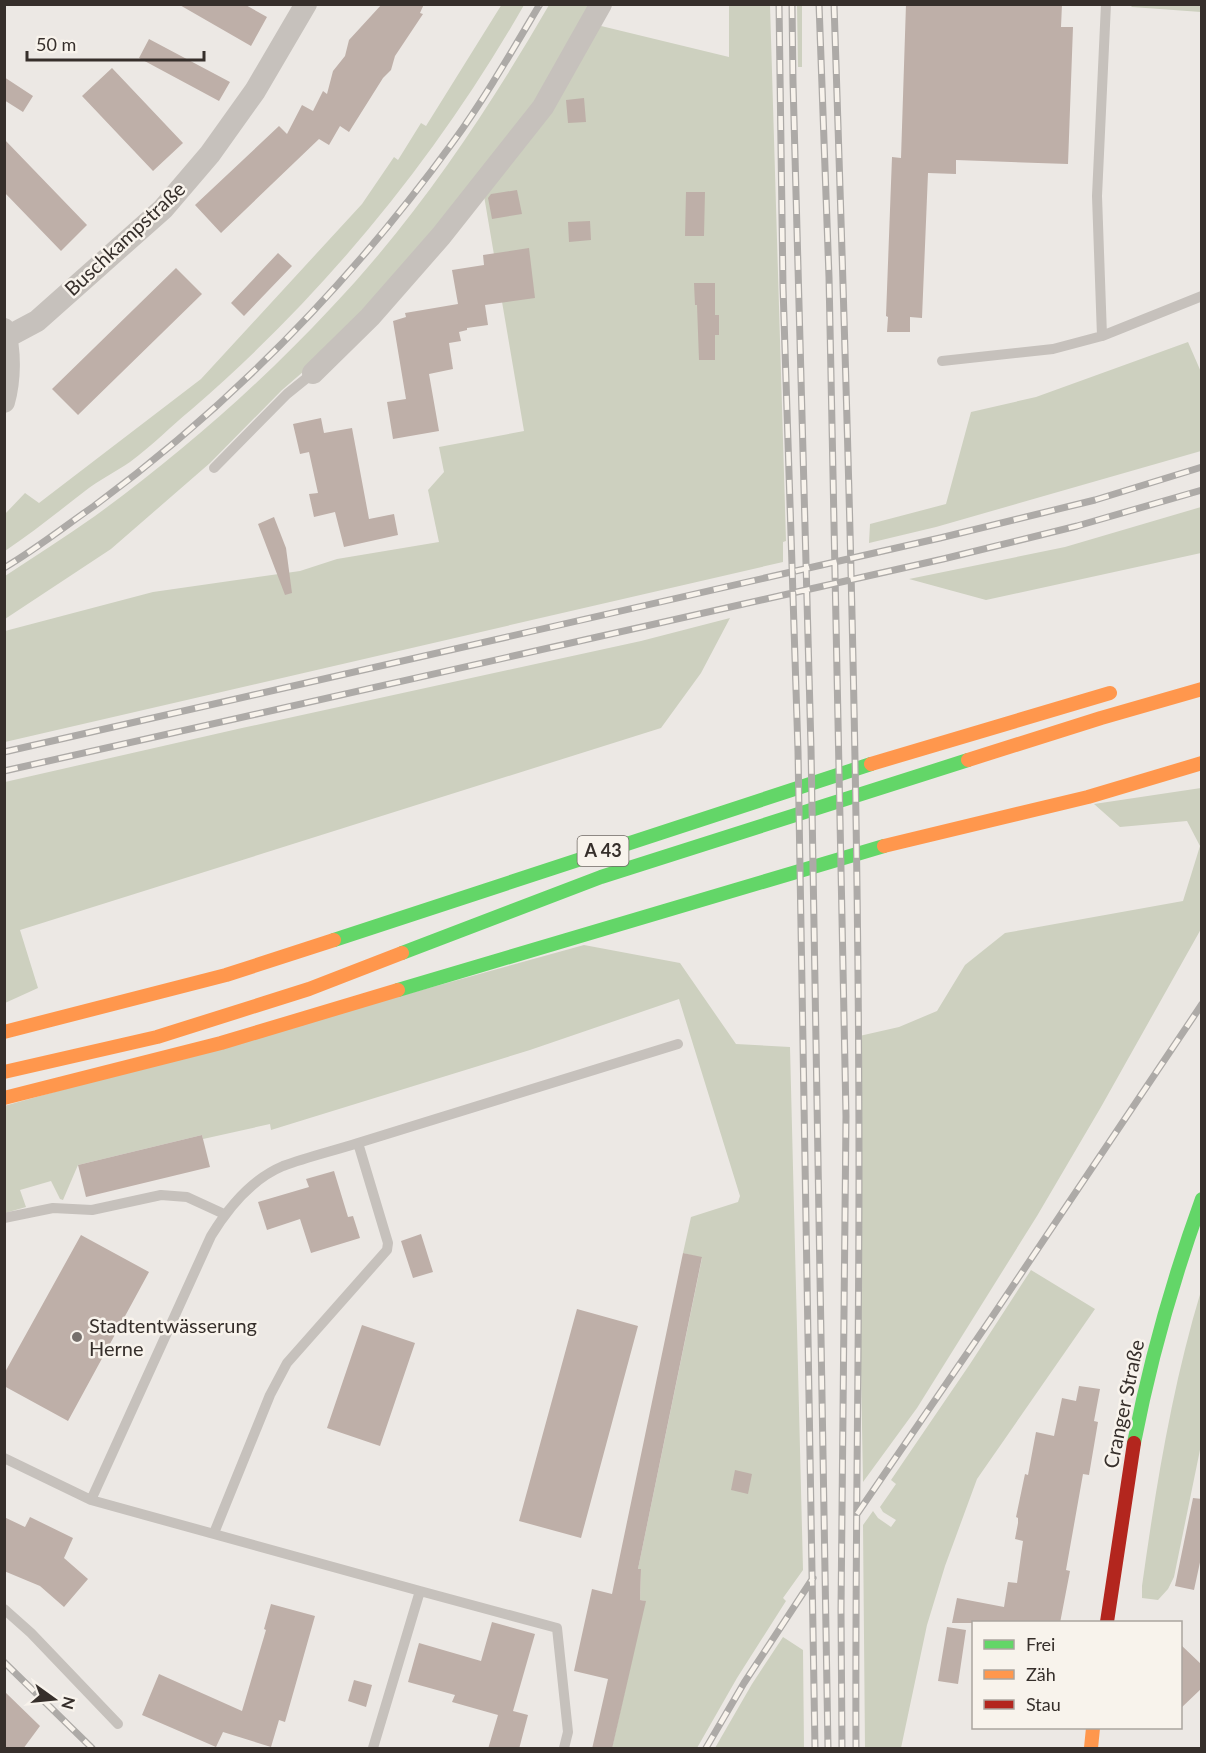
<svg xmlns="http://www.w3.org/2000/svg" width="1206" height="1753" viewBox="0 0 1206 1753" font-family="Lato,sans-serif">
<style>
.green{fill:#cdd0bf}
.building{fill:#beafa8}
.lines{fill:none;stroke-linecap:round;stroke-linejoin:round}
.lane{stroke:#c6c1bc;stroke-width:10}
.street{stroke:#c6c1bc;stroke-width:22}
.fast{stroke:#63d668;stroke-width:14}
.slow{stroke:#ff974d;stroke-width:14}
.jam{stroke:#b3261e;stroke-width:14}
.rail-casing{stroke:#adaaa7;stroke-width:7}
.rail{stroke:#f8f3ec;stroke-width:4.5;stroke-dasharray:14;stroke-linecap:butt}
.poi-dot{fill:#76706c;stroke:#f8f3ec;stroke-width:2}
.labels{text-anchor:middle;stroke-width:5;stroke-linejoin:round;paint-order:stroke}
.shield{fill:#f8f3ec;stroke:#706a65;stroke-width:1.5}
.shield-label{font-size:18px;font-weight:bold;fill:#362f2b}
.street-label{font-size:20px;fill:#362f2b;stroke:#f8f3ec}
.poi-label{font-size:20px;fill:#362f2b;stroke:#f8f3ec;text-anchor:start}
</style>
<rect width="100%" height="100%" fill="#ece8e4"/>
<path class="green" d="M502 4 524 5C438 156 324 295 192 409 171 426 152 446 130 462 115 472 99 480 85 491 58 512 33 532 5 551V514L25 493 39 503 201 379 362 204 394 157 398 160 421 123 426 126Z
M549 5H593L536 105 348 333 282 390 210 463 111 549 5 619V576C35 556 65 537 95 516 179 455 259 385 330 309 416 219 487 112 549 5Z
M729 5H770L786 541 783 542V562L5 742V631L153 592 300 571 337 559 439 542 428 490 444 472 439 447 524 431 483 190 597 25 729 57Z
M797 5H802V67H798Z
M1130 5H1201V12L1132 7Z
M1188 342 1201 372V451L936 527 869 543 870 524 946 504 971 412 1036 397Z
M1201 507V553L986 600 909 579 1065 547Z
M730 618 701 673 661 728 20 930 38 988 5 1003V782L242 728 641 641Z
M1201 788V929L1101 1107 1037 1216 917 1408 863 1482 855 1037 899 1027 937 1011 965 965 1005 933 1183 901 1200 846 1187 821 1120 827 1094 804Z
M584 945 680 963 736 1044 790 1047 803 1570 783 1598 786 1601 737 1678 697 1748H612L645 1601 640 1600 641 1569H638L702 1258 683 1253 691 1217 738 1202 740 1196 679 999 530 1050 271 1130 270 1124 203 1139 202 1135 78 1165 63 1200 60 1199 51 1181 20 1190 26 1207 5 1213 4 1106Z
M1031 1270 1095 1309 977 1479 945 1566 927 1625 901 1748H865L863 1525 873 1511 878 1518 891 1527 896 1520 883 1512 880 1507 896 1484 891 1480 970 1364Z
M1201 1291V1445L1174 1577 1168 1589 1158 1600 1142 1598V1586C1156 1486 1172 1387 1201 1291Z
M783 1637 803 1650 804 1748H715L752 1684Z"/>
<path class="building" d="M178 4H244L267 17 251 46Z
M382 4H424L420 13 423 14 395 56 391 70 383 78 349 132 340 126 329 145 319 139 221 233 195 205 279 126 287 134 302 105 313 111 323 91 327 94 333 71 345 56 349 40Z
M906 4H1062L1061 27H1073L1068 164 956 160V174L928 173 922 318 910 317V332H887L888 317 886 316 892 157 901 158Z
M149 39 230 82 219 101 139 58Z
M112 68 183 143 153 171 82 96Z
M4 77 33 96 23 112 4 100Z
M584 98 586 122 568 123 566 100Z
M4 139 87 225 61 251 4 192Z
M517 190 522 214 492 219 488 198 491 194Z
M686 192H705L704 236H685Z
M590 221 591 240 569 242 568 222Z
M529 248 535 298 485 305 488 325 467 328V330L459 332 461 341 449 343 453 369 429 374 439 431 393 439 387 402 406 399 393 321 406 317 405 313 458 304 452 270 484 265 483 255Z
M278 253 292 266 244 316 231 303Z
M176 268 202 294 78 415 52 389Z
M694 283H715V315H719V335H715V360H699L697 305H695Z
M321 418 324 433 352 428 369 519 394 514 398 535 344 547 335 512 314 517 309 494 318 493 309 452 300 454 293 424Z
M274 517 286 548 292 593 285 595 258 524Z
M202 1135 210 1167 86 1197 78 1165Z
M334 1171 348 1217 353 1216 360 1238 311 1253 300 1219 267 1230 258 1202 309 1187 306 1179Z
M421 1234 433 1272 413 1278 401 1241Z
M81 1235 149 1272 68 1421 4 1386V1374Z
M683 1253 702 1257 638 1569H641L640 1600 646 1601 612 1749H592L608 1679 574 1671 592 1589 612 1594Z
M577 1309 638 1326 581 1538 519 1521Z
M362 1325 415 1343 380 1446 327 1428Z
M1079 1386 1100 1389 1094 1421 1098 1422 1089 1475 1083 1474 1066 1570 1070 1571 1060 1623H952L957 1598 1004 1607 1008 1582 1017 1583 1023 1541 1015 1539 1018 1523V1518L1016 1517 1025 1474 1028 1475 1036 1432 1054 1436 1062 1398 1076 1401Z
M735 1470 752 1474 748 1494 731 1490Z
M1193 1498 1202 1499V1553L1194 1590 1175 1586Z
M4 1517 25 1527 30 1517 73 1538 64 1558 88 1579 64 1607 40 1586 4 1571Z
M271 1604 315 1616 285 1722 279 1720 271 1747 223 1732 216 1747 142 1715 159 1674 242 1711 266 1630 264 1629Z
M492 1622 535 1634 513 1711 528 1715 519 1749H488L498 1715 452 1702 455 1695 408 1682 419 1643 481 1661Z
M947 1627 966 1630 958 1684 938 1681Z
M1180 1644 1202 1665V1688L1180 1709Z
M354 1680 372 1685 366 1707 348 1701Z
M4 1691 40 1726 23 1749H4Z"/>
<g class="lines">
<path class="lane" d="M1106 4 1097 196 1102 336 1202 296
M942 361 1053 349 1102 336
M214 468 287 394 313 373
M358 1143 678 1044
M4 1218 53 1208 92 1210 161 1195 187 1197 224 1214
M4 1458 91 1500 420 1591
M91 1500 211 1236C228 1208 252 1179 283 1166 307 1157 333 1151 358 1143L388 1243 387 1250 287 1363 270 1395 214 1533
M4 1609 31 1633 118 1724
M373 1748 420 1591 557 1628 568 1732 564 1748"/>
<path class="street" d="M4 329C11 351 10 381 4 402
M7 337 37 321 163 209 210 154 255 91 306 4
M313 373 370 317 441 236 543 107 601 4"/>
<path class="fast" d="M334 940 871 764
M402 953 601 877 968 760
M398 990 884 846
M1134 1443C1150 1360 1173 1279 1202 1199"/>
<path class="slow" d="M968 760 1101 718 1202 689
M871 764 1110 693
M884 846 1088 797 1202 763
M4 1032 226 975 334 940
M4 1072 157 1037 309 989 402 953
M4 1098 221 1043 398 990
M1091 1748 1093 1728"/>
<path class="jam" d="M1107 1622 1134 1443"/>
<g class="rail-casing">
<path id="rail" d="M779 4 783 287 798 751 815 1748
M792 4 793 82 811 748 828 1748
M819 4 829 277 846 1116 841 1610 842 1748
M834 4C847 393 859 781 859 1170 859 1363 855 1556 856 1748
M4 568C36 549 64 527 94 506 232 404 352 281 453 142 485 98 512 51 540 4
M4 752 940 538 1095 500 1202 467
M4 771 943 559 1077 526 1202 490
M857 1514 992 1317 1202 1004
M4 1662 92 1748
M706 1748 744 1683 813 1578"/>
</g>
<use href="#rail" class="rail"/>
</g>
<circle class="poi-dot" cx="77" cy="1337" r="6"/>
<g class="labels">
<rect class="shield" x="577.5" y="836" width="51" height="30" rx="4.5"/>
<g class="shield-label">
<text x="603" y="857">A 43</text>
</g>
<g class="street-label">
<text transform="translate(125 239) rotate(-43)" y="7">Buschkampstraße</text>
<text transform="translate(1124 1404) rotate(-78)" y="7">Cranger Straße</text>
</g>
<g class="poi-label">
<text x="89" y="1333">Stadtentwässerung<tspan x="89" dy="23">Herne</tspan></text>
</g>
</g>
<rect width="1206" height="1753" fill="none" stroke="#362f2b" stroke-width="12"/>
<rect x="972" y="1621" width="210" height="108" fill="#f8f3ec" stroke="#aaa59f" stroke-width="1.5"/>
<rect x="984" y="1640" width="30" height="9" fill="#63d668" stroke="#aaa59f" stroke-width="1.5"/>
<text x="1026" y="1651" font-size="18" fill="#362f2b">Frei</text>
<rect x="984" y="1670" width="30" height="9" fill="#ff974d" stroke="#aaa59f" stroke-width="1.5"/>
<text x="1026" y="1681" font-size="18" fill="#362f2b">Zäh</text>
<rect x="984" y="1700" width="30" height="9" fill="#b3261e" stroke="#aaa59f" stroke-width="1.5"/>
<text x="1026" y="1711" font-size="18" fill="#362f2b">Stau</text>
<g transform="translate(54 1699) rotate(105)" stroke="#f8f3ec" stroke-width="4.5" paint-order="stroke">
<path d="M0-4.5L10 22L0 15L-10 22Z" fill="#362f2b"/>
<text y="-9" font-size="16" font-weight="bold" text-anchor="middle" fill="#362f2b">N</text>
</g>
<path d="M27 51v9h177v-9" fill="none" stroke="#362f2b" stroke-width="3"/>
<text x="36" y="51" font-size="18" fill="#362f2b" stroke="#f8f3ec" stroke-width="4.5" paint-order="stroke">50 m</text>
</svg>
